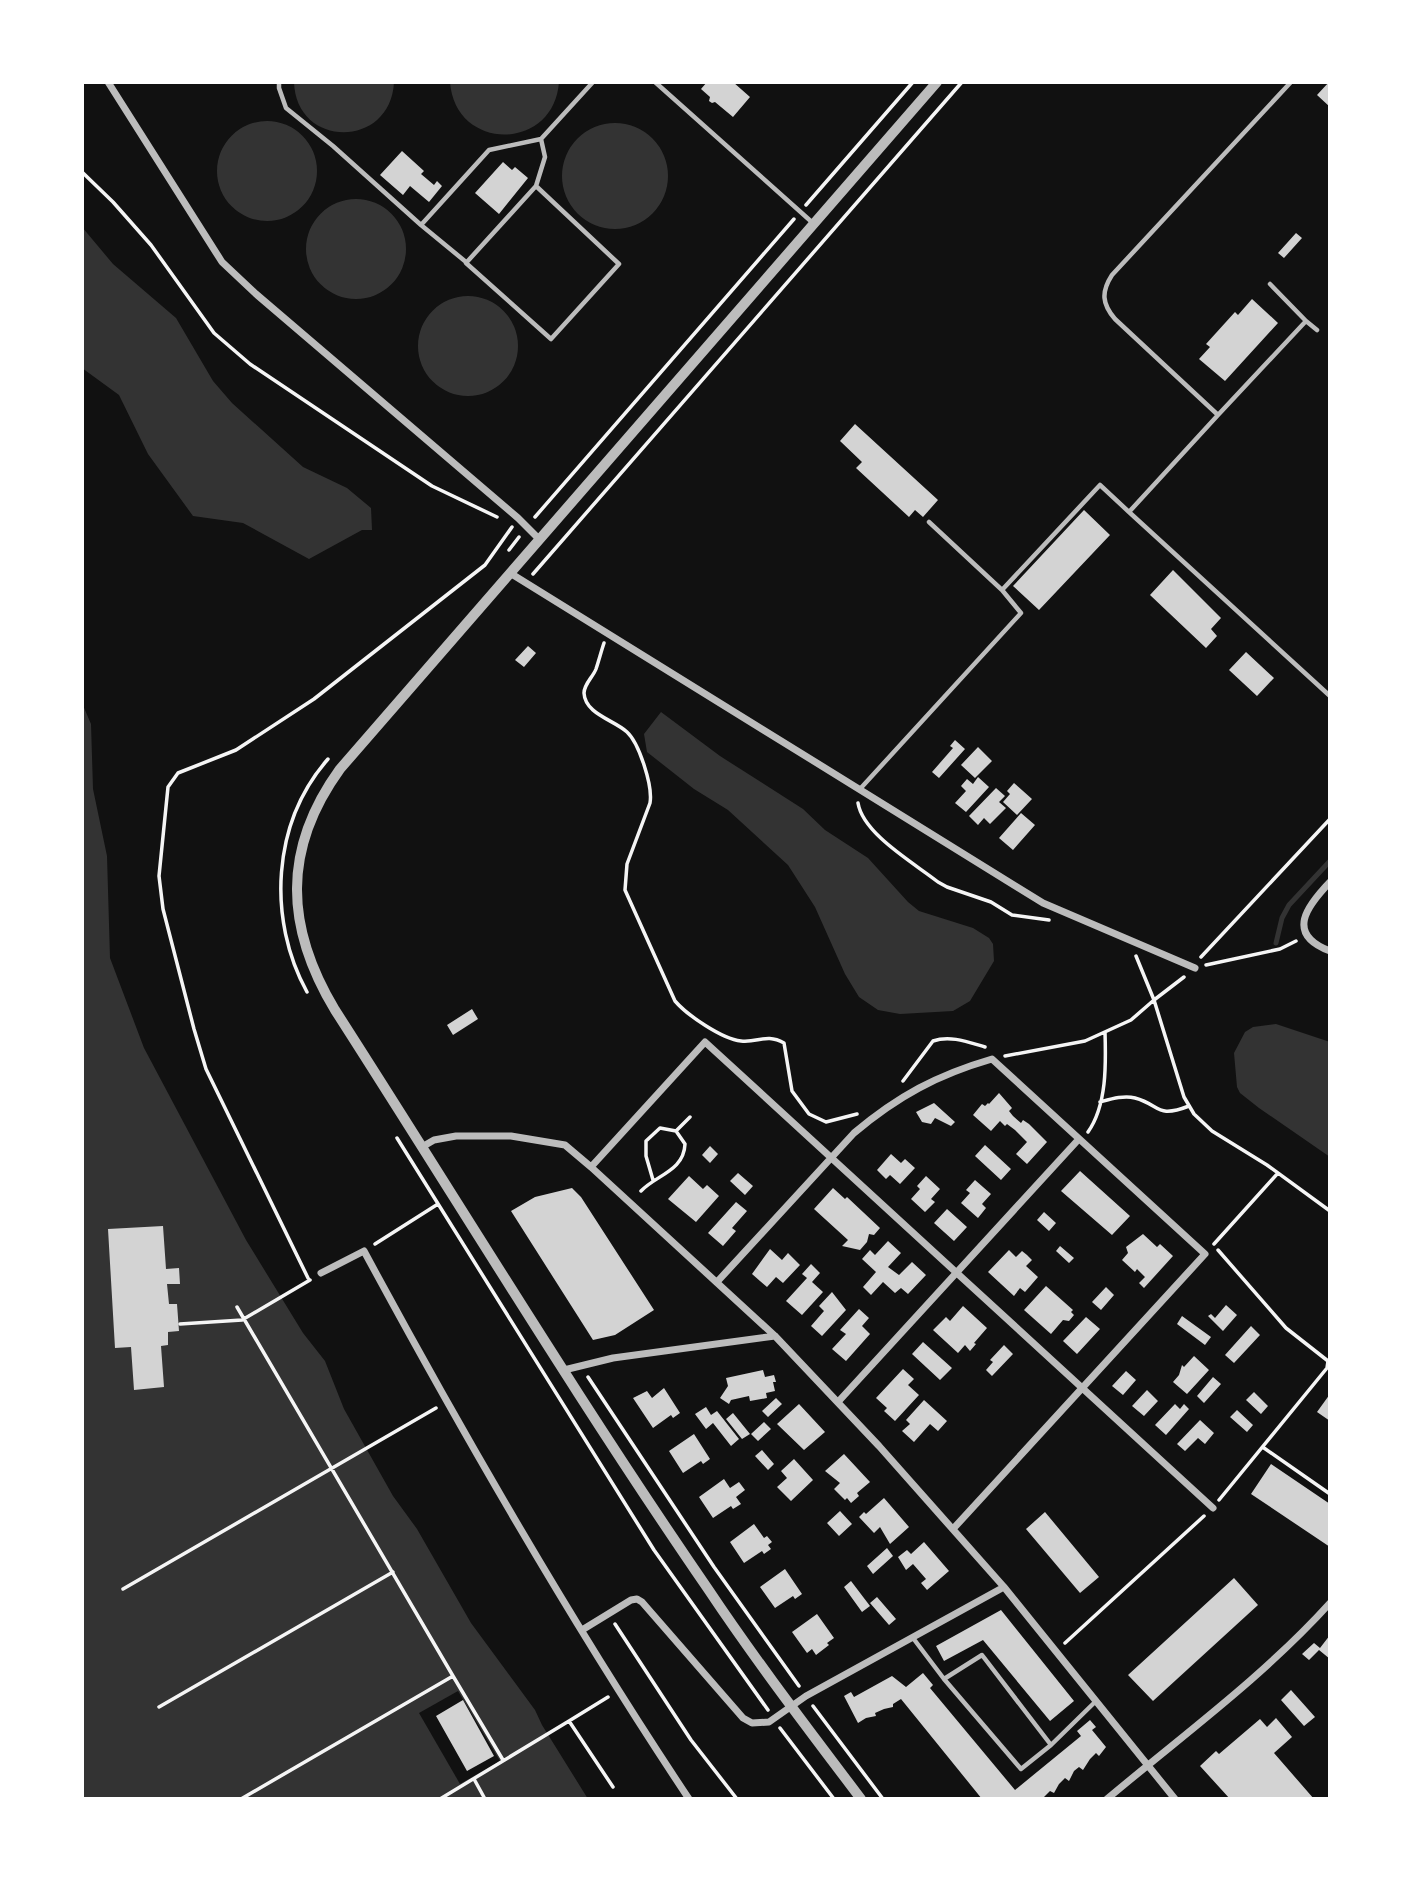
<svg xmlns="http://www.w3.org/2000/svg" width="1412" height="1881" viewBox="0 0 1412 1881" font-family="'Golos Text',sans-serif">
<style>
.water{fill:#333}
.pier{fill:#111}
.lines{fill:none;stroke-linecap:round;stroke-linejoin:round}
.stream{stroke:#333;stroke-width:5}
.building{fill:#d3d3d3}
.path{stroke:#f5f5f5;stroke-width:3.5}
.service{stroke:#bcbcbc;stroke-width:4.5}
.minor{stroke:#bcbcbc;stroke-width:7}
.tertiary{stroke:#bcbcbc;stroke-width:10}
</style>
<rect width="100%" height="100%" fill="#111"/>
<path class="water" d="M294 82H394C391 149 296 149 294 82Z
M450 82H559C554 152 455 152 450 82Z
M217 171a50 50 0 1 1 100 0a50 50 0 1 1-100 0Z
M562 176a53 53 0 1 1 106 0a53 53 0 1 1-106 0Z
M306 249a50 50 0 1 1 100 0a50 50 0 1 1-100 0Z
M82 227 113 264 176 318 213 381 232 403 303 467 347 488 371 508 372 530H362L309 559 243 523 193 516 148 454 119 395 82 368Z
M418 346a50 50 0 1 1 100 0a50 50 0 1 1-100 0Z
M82 703 91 724 93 789 107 856 110 958 144 1048 246 1240 303 1333 325 1361 344 1409 393 1496 417 1529 471 1623 535 1710 542 1725 588 1799H82Z
M661 712 720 756 803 809 825 830 868 858 908 902 919 911 973 928 989 938 993 944 994 961 970 1001 953 1011 900 1014 878 1010 859 997 845 974 815 907 788 865 728 810 694 789 647 752 644 734Z
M1276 1024 1330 1042V1157L1259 1108 1240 1093 1237 1087 1234 1053 1245 1032 1253 1027Z"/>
<path class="pier" d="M458 1691 500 1761 460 1784 419 1713Z"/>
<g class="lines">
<path class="stream" d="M1276 943 1282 918 1289 905 1330 861"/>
</g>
<path class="building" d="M707 82H733L750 97 733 117 715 102 712 103 709 101 710 97 701 89Z
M1329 82H1330V107L1317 95Z
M402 151 424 171 421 174 434 185 437 181 442 186 429 202 410 186 403 195 380 175Z
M503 162 512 170 515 167 528 178 499 214 475 193Z
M1296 233 1302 238 1284 258 1278 253Z
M1252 299 1278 323 1225 381 1199 359 1210 347 1206 344 1235 312 1238 315Z
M855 424 938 500 923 517 915 510 909 517 856 468 862 462 840 441Z
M1084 510 1110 535 1039 610 1013 586Z
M1173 570 1221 618 1211 629 1217 636 1206 648 1150 595Z
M528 646 536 653 524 667 515 660Z
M1246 652 1274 678 1257 696 1229 670Z
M955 740 965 749 939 778 932 772 953 748 950 746Z
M978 747 992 761 975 778 961 765Z
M978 777 989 787 966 812 955 803 966 791 961 786 967 779 973 784Z
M1014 783 1032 799 1017 815 1003 802 1010 794 1007 791Z
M996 788 1005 796 999 802 1006 808 990 824 984 818 978 825 969 816Z
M1021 813 1035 825 1013 850 999 838Z
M472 1009 478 1019 453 1035 447 1025Z
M999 1093 1012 1108 1009 1111 1013 1116 1021 1123 1023 1120 1029 1124 1047 1142 1027 1164 1016 1154 1027 1142 1015 1130 1007 1124 1005 1126 1000 1121 991 1131 973 1115 982 1104 985 1106 988 1103 989 1104Z
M934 1103 955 1122 951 1126 935 1118 931 1124 922 1122 916 1112Z
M985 1145 1011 1169 1001 1180 975 1156Z
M710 1146 718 1154 710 1163 702 1155Z
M891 1154 901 1163 905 1159 915 1168 900 1184 890 1175 886 1179 877 1170Z
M1080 1171 1130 1216 1112 1235 1061 1191Z
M738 1173 753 1186 745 1195 730 1181Z
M689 1176 703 1189 707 1185 719 1196 696 1222 668 1199Z
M926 1176 940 1189 931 1199 935 1202 925 1212 911 1199 920 1189 917 1186Z
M975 1180 991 1194 982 1204 986 1208 978 1218 961 1203 970 1193 966 1190Z
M572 1188 581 1197 654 1310 615 1335 593 1340 511 1211 535 1197Z
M833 1188 845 1199 847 1197 880 1228 874 1235 869 1234 867 1242 860 1250 842 1246 848 1240 814 1209Z
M736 1202 747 1211 732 1228 736 1231 723 1246 708 1233Z
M947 1209 967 1227 954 1241 934 1223Z
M1044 1212 1056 1223 1049 1231 1037 1220Z
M163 1226 166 1269 179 1268 180 1284H167L169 1304H177L179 1331 168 1332V1345L161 1346 164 1387 134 1390 131 1347 115 1348 108 1229Z
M1143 1234 1157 1247 1160 1244 1173 1256 1144 1288 1139 1283 1145 1277 1137 1269 1135 1272 1122 1260 1128 1253 1126 1247Z
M888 1241 901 1253 888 1267 899 1275 912 1262 926 1275 908 1294 901 1288 895 1293 883 1282 871 1295 863 1287 876 1272 862 1259 870 1250 875 1255Z
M1060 1246 1074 1258 1069 1263 1056 1251Z
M770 1249 782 1260 788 1253 800 1265 783 1283 776 1277 767 1287 752 1274Z
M1009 1250 1016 1257 1022 1251 1027 1255 1032 1260 1026 1266 1038 1277 1025 1292 1020 1288 1014 1296 988 1272Z
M811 1264 820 1273 812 1282 823 1292 802 1315 786 1301 807 1278 802 1274Z
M1046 1286 1073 1310 1071 1312 1074 1315 1069 1321 1063 1320 1051 1334 1024 1310Z
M1106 1287 1114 1295 1101 1310 1092 1302Z
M832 1292 846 1310 822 1336 811 1326 824 1311 819 1306Z
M1226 1305 1237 1315 1223 1331 1208 1316 1211 1314 1215 1318Z
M963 1306 987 1328 974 1343 976 1344 970 1351 965 1345 958 1353 933 1330 946 1317 950 1321Z
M859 1309 869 1318 862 1326 870 1334 846 1361 832 1349 846 1334 840 1330Z
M1182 1316 1211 1337 1205 1345 1177 1324Z
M1086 1317 1100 1329 1077 1354 1063 1341Z
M1251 1326 1260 1335 1234 1363 1225 1355Z
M923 1342 952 1368 940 1380 912 1354Z
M1004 1345 1013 1354 992 1376 986 1370 993 1362 990 1360Z
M1194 1356 1209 1370 1187 1394 1173 1382 1179 1375 1182 1365 1184 1367Z
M903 1369 914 1379 908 1385 919 1395 895 1421 884 1411 887 1408 876 1398Z
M763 1370 765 1377 774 1375 776 1382H773L775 1391 766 1393 767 1398 750 1401 749 1396 731 1400 729 1404 720 1398 728 1386 726 1378Z
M1126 1371 1136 1380 1123 1395 1112 1386Z
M1213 1377 1221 1384 1204 1403 1197 1396Z
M664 1388 680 1413 673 1418 671 1415 653 1428 633 1398 647 1391 652 1398Z
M1147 1390 1158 1401 1144 1416 1132 1406Z
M1254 1392 1268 1406 1261 1414 1246 1400Z
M1330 1394V1421L1317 1412Z
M776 1398 782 1404 768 1417 762 1411Z
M924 1400 947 1421 938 1431 930 1424 914 1442 902 1431 910 1424 906 1420Z
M799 1404 825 1432 804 1450 777 1424Z
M1175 1404 1180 1409 1184 1404 1189 1409 1166 1435 1155 1425Z
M706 1407 711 1415 717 1411 739 1439 731 1446 713 1423 706 1429 695 1414Z
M1237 1410 1253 1425 1247 1432 1230 1417Z
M733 1413 750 1434 742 1439 726 1419Z
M1200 1420 1214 1433 1205 1444 1198 1438 1185 1451 1177 1444Z
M764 1422 771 1429 758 1441 751 1434Z
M694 1434 710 1459 703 1464 701 1461 683 1473 669 1451Z
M762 1450 774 1464 768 1470 755 1456Z
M844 1454 870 1482 857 1493 859 1496 851 1503 847 1498 845 1500 834 1489 840 1483 825 1471Z
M794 1459 813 1480 791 1501 777 1487 787 1478 781 1471Z
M1271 1464 1330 1504V1547L1251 1494Z
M724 1479 730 1488 739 1482 745 1490 736 1497 741 1504 733 1509 731 1506 713 1518 699 1497Z
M884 1498 909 1527 890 1544 880 1527 874 1533 859 1517 864 1512 866 1514Z
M840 1511 852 1524 839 1536 827 1523Z
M1045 1512 1099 1577 1080 1593 1026 1529Z
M754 1524 764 1538 767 1536 772 1542 768 1545 771 1549 764 1554 762 1551 744 1563 730 1542Z
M924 1542 949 1571 927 1590 921 1583 926 1579 913 1564 906 1570 898 1557 907 1550 911 1554Z
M887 1548 893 1556 873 1574 867 1566Z
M785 1569 802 1594 795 1599 793 1596 775 1608 760 1587Z
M1234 1578 1258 1605 1153 1701 1128 1675Z
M851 1581 870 1606 862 1612 844 1587Z
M877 1597 896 1619 889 1625 870 1603Z
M1001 1610 1074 1701 1050 1721 983 1640 944 1661 936 1646Z
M817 1614 834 1638 827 1643 829 1645 816 1655 812 1649 807 1653 792 1632Z
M1330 1635V1659L1319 1650 1309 1660 1302 1654 1314 1643 1320 1648Z
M923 1673 933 1685 930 1688 1015 1790 1081 1736 1077 1731 1090 1720 1096 1727 1092 1730 1106 1747 1099 1756 1096 1753 1090 1759 1083 1770 1079 1767 1074 1771 1069 1781 1065 1778 1059 1784 1054 1793 1050 1791 1042 1799H982L901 1699 893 1704V1707L884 1709 875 1713 876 1716 866 1718 858 1723 844 1696 851 1692 854 1697 892 1676 906 1687Z
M1291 1690 1315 1717 1304 1726 1281 1700Z
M463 1700 494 1756 467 1771 436 1716Z
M1276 1718 1292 1737 1274 1753 1314 1799H1230L1200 1766 1216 1751 1219 1754 1260 1719 1267 1727Z"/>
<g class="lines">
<path class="path" d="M82 172 113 202 151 245 214 333 250 364 432 486 497 517
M806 205 913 82
M535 517 794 219
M509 550 519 537
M533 574 962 82
M604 643C601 652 599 660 596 669 593 677 584 684 584 693 585 714 614 720 627 732 639 743 653 786 650 803L627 864 625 890 675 1001C687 1015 722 1039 741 1041 758 1043 766 1033 784 1043L792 1091 809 1114 826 1122 857 1114
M858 803C863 834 914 863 938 882L947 887 991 902 1012 915 1049 920
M1201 957 1330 819
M1206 965 1280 949 1296 941
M1184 977 1154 1000 1184 1097 1194 1114 1212 1131 1267 1165 1330 1211
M307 992C267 919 272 823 328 759
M1005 1056 1085 1041 1131 1020 1154 1000 1136 956
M903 1081 933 1041C950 1035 968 1042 985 1047
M1100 1102C1111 1099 1124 1095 1135 1098 1161 1105 1156 1119 1189 1106
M676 1131 690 1117
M1088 1132C1107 1105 1106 1064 1105 1032
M397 1138 654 1550 768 1710
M641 1191C656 1175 684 1171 685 1144L676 1131 660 1128 646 1141V1156L653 1180
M375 1244 438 1204
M1214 1244 1278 1173
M1218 1250 1286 1328 1328 1361 1327 1368 1219 1500
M308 1278 206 1069 194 1029 163 909 159 876 168 787 178 773 236 750 314 699 485 565 512 527
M237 1307 453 1676 241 1799
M180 1324 242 1320 310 1280
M588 1377 714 1567 799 1686
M1264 1448 1330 1494
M123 1589 436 1408
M615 1624 691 1740 737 1799
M1065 1643 1204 1516
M453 1676 503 1760
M608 1697 569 1721 613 1787
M813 1706 883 1799
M159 1707 393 1572
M780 1728 834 1799
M474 1779 485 1799
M440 1799 569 1721"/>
<path class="service" d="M279 82V88L286 108 333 146 421 225
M655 82 814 224
M536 186 619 264 551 339 466 263 536 186 545 157 541 139 593 82
M466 262 421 225 489 150 541 139
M1306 321 1317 330
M1218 415 1306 321 1270 284
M1129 512 1330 696
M929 522 1002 590
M860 789 1021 613 1002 590 1100 485 1129 512 1218 415 1115 319C1102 304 1101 292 1112 275L1291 82
M913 1638 944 1679 1021 1769 1051 1745
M944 1679 982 1655 1051 1745 1096 1701"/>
<path class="minor" d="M108 82 222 262 256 294 518 518 540 540
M510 573 1043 903 1195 968
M1330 882C1307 906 1285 934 1330 951
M422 1147 434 1140 456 1136H511L565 1145 591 1167 775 1336 879 1446 1004 1587 1175 1799
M591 1167 705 1042 1213 1508
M321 1273 364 1251C465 1438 571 1622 689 1799
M717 1282 854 1133C898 1096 937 1075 992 1059L1205 1254 953 1529
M564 1370 613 1358 775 1336
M838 1402 1078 1140
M582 1630 631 1600 637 1599 642 1602 743 1718 752 1723 769 1722 806 1696 1004 1587
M1107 1799C1183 1735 1263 1677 1330 1603"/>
<path class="tertiary" d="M861 1799C809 1730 756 1661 708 1589 578 1400 459 1203 335 1010 285 927 282 849 340 769L937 82"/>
</g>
<rect width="1412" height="1881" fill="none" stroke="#ffffff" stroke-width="168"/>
</svg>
